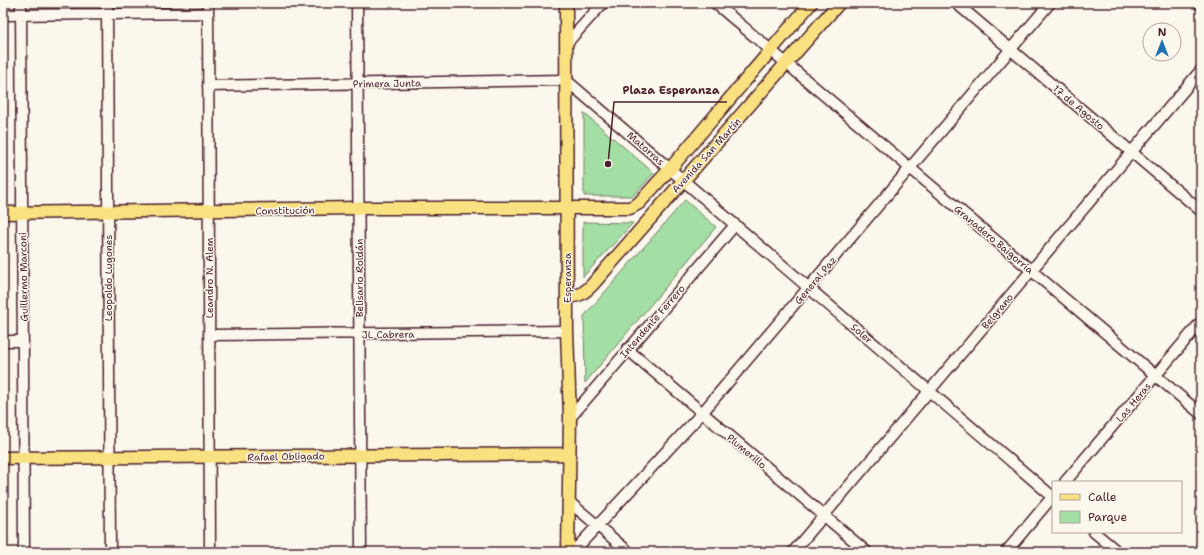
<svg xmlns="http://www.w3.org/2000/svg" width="1204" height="555" viewBox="0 0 1204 555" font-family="'Shantell Sans',sans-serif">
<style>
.green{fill:#a3dea4;stroke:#767e68}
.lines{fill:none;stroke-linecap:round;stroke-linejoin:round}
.minor-casing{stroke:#4a1f2b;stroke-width:13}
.major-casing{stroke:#4a1f2b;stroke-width:15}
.minor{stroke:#fbf7ec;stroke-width:10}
.major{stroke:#f9e181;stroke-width:12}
.labels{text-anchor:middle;stroke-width:3;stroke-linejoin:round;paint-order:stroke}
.street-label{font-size:10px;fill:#4a1f2b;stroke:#fbf7ec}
.leader{fill:none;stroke:#4a1f2b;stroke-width:1.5}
.callout-dot{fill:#4a1f2b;stroke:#fbf7ec;stroke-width:1.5}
.callout-label{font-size:11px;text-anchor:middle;font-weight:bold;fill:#4a1f2b;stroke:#fbf7ec;stroke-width:3;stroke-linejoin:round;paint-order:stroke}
</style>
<rect width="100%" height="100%" fill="#fbf7ec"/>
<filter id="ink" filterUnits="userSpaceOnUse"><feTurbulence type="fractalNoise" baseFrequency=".025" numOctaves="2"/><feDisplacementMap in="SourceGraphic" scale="8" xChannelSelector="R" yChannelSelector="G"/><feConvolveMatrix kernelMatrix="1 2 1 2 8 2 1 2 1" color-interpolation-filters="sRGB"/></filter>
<g filter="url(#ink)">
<path class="green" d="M584 113 654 173 633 196H584Z
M685 200 716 227 585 383 584 316Z
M583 222 633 223 583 277Z"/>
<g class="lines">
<g class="minor-casing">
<path id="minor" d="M21 3 24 552
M107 3 110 552
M208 3 210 552
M357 3 361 552
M715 3 1201 414
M956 3 1201 211
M1199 3 1201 5
M3 15 208 13
M566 44 603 3
M208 86 566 80 1053 497
M209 335 567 331
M3 341H23
M627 349 867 552
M570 418 735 225
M1065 482 1201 322
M568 501 629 552
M1094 532 1118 552
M573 552 702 413 1050 3
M793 552 1201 70
M1006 552 1053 496"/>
</g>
<g class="major-casing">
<path id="major" d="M566 3 567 331 570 418 568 552
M3 213 359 208H630L639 203 670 169 811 3
M567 296C579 297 584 293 592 285L839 3
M3 458 569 454"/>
</g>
<use href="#minor" class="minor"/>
<use href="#major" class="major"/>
</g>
</g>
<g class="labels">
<g class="street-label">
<text transform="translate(387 83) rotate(-1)" y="4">Primera Junta</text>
<text transform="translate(1079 107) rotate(40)" y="4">17 de Agosto</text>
<text transform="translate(646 148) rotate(41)" y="4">Matorras</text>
<text transform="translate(706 155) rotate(-48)" y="4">Avenida San Martín</text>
<text transform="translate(285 210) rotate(-1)" y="4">Constitución</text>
<text transform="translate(994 239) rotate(40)" y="4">Granadero Baigorria</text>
<text transform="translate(23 277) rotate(-91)" y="4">Guillermo Marconi</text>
<text transform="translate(108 278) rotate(-90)" y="4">Leopoldo Lugones</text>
<text transform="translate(209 278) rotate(-90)" y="4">Leandro N. Alem</text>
<text transform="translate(359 278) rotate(-90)" y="4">Belisario Roldán</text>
<text transform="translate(567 278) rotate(-90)" y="4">Esperanza</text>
<text transform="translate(815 280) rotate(-50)" y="4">General Paz</text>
<text transform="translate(997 311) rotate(-50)" y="4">Belgrano</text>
<text transform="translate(652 321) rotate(-49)" y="4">Intendente Ferrero</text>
<text transform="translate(862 333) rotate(41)" y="4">Soler</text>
<text transform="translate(388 334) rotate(-1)" y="4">JL Cabrera</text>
<text transform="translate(1133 402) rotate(-50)" y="4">Las Heras</text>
<text transform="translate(747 451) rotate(40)" y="4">Plumerillo</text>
<text transform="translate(286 456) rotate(-1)" y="4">Rafael Obligado</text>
</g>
</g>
<path class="leader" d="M608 164L614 102H727"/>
<circle class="callout-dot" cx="608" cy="164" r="4"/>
<g class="callout-label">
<text x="671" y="94">Plaza Esperanza</text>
</g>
<rect width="1204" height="555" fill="none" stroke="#fbf7ec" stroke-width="16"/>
<rect x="8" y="8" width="1188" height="539" fill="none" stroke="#4a1f2b" stroke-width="1.5" filter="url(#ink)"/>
<rect x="1052" y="481" width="130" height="52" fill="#fbf7ec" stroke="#b4a19f"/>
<rect x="1060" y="494" width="20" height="6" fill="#f9e181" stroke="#b4a19f"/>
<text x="1088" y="501" font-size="12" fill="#4a1f2b">Calle</text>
<rect x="1060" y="511" width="20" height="12" fill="#a3dea4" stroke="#b4a19f"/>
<text x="1088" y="521" font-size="12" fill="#4a1f2b">Parque</text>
<g transform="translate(1162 42)"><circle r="19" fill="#fbf7ec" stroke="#b4a19f"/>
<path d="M0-3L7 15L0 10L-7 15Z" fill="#1f6fb2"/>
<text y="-6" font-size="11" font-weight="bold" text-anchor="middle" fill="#4a1f2b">N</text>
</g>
</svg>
